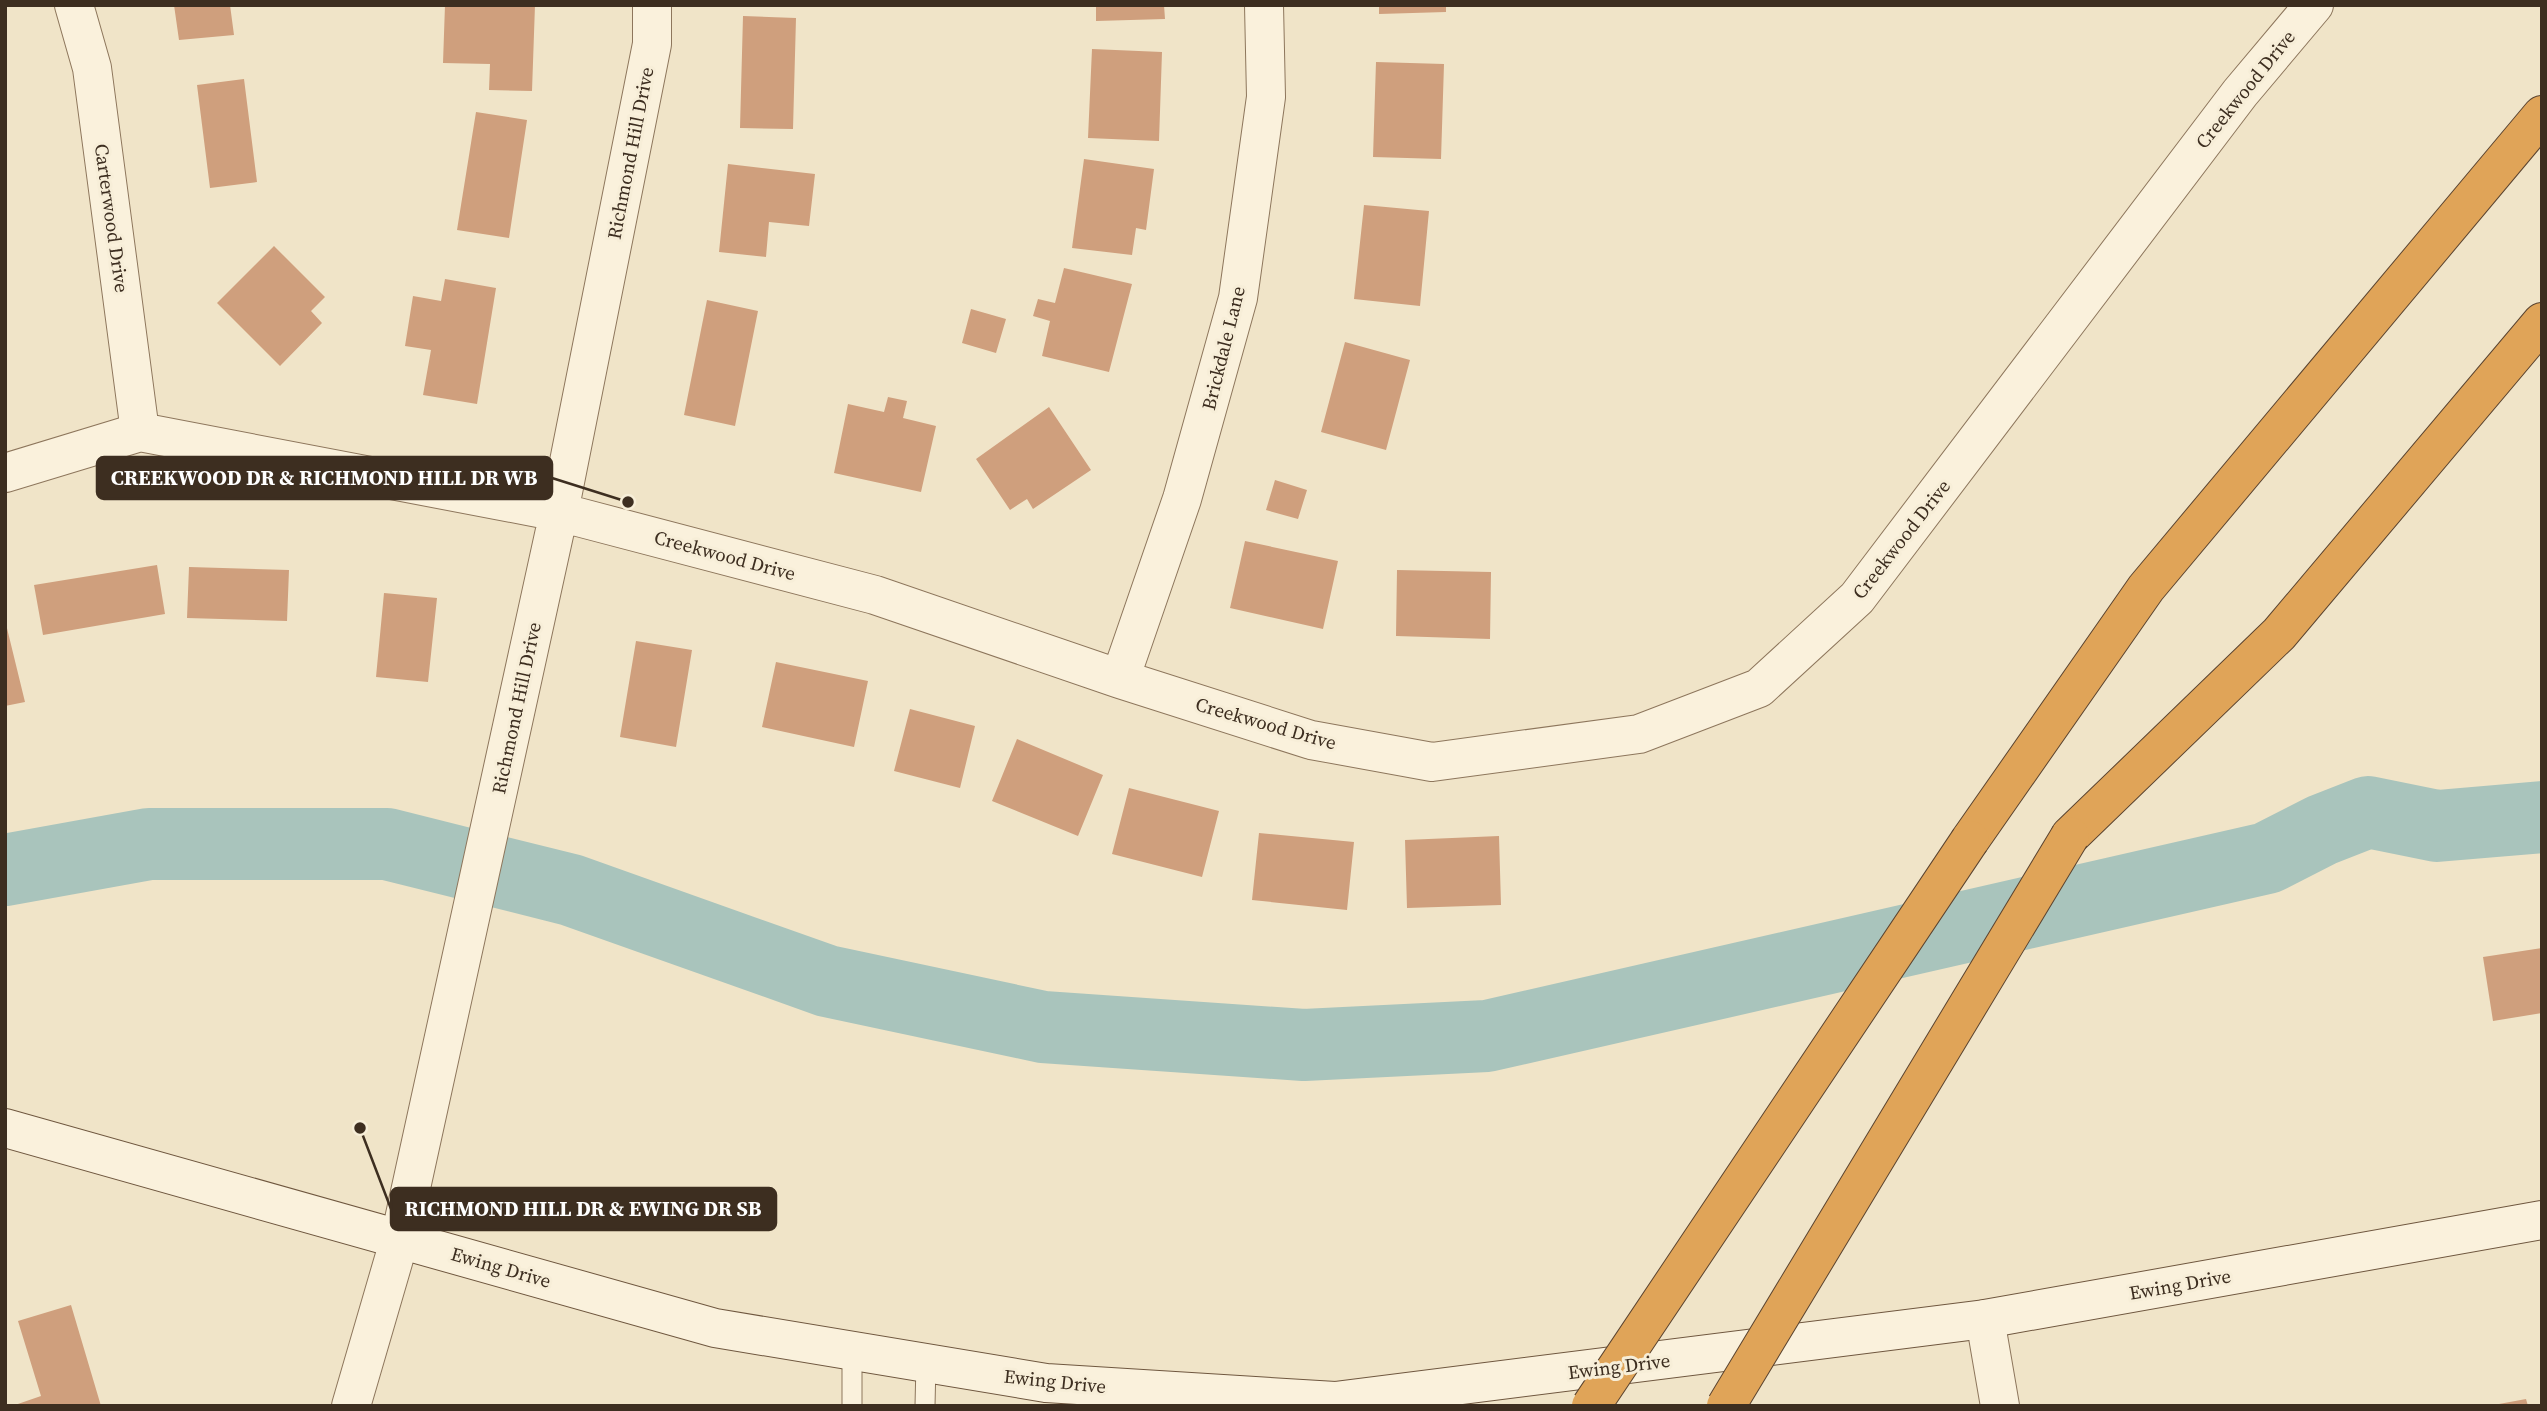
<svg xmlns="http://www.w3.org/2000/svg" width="2547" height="1411" viewBox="0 0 2547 1411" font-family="'Source Serif 4',serif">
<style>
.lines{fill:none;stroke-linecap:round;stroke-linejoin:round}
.river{stroke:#a9c4bc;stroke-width:72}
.building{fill:#cf9f7d}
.service-casing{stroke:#8d765c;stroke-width:21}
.minor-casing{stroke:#8d765c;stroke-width:40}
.secondary-casing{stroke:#6f573f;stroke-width:40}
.motorway-casing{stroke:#5b4430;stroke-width:40}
.service{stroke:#faf1dc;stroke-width:19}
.minor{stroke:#faf1dc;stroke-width:38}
.secondary{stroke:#faf1dc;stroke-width:38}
.motorway{stroke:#e0a458;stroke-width:38}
.motorway-bridge-casing{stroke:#5b4430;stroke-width:40;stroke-linecap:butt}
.motorway-bridge{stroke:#e0a458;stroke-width:38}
.labels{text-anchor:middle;stroke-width:6;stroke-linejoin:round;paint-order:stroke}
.street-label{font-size:19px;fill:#3d2e20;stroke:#f7eed8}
.leader{fill:none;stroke:#3d2e20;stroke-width:2.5}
.callout-dot{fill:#3d2e20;stroke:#f7eed8;stroke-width:2.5}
.callout{fill:#3d2e20;stroke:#3d2e20;stroke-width:2.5}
.callout-label{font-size:21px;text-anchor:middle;font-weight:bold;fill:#fff}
</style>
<rect width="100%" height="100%" fill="#f0e4c8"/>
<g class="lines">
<path class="river" d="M5 870 149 844H387L571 890 827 981 1043 1027 1304 1045 1487 1036 2267 858 2322 830 2368 812 2437 826 2542 817"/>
</g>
<path class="building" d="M174 5H230L234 35 179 40Z
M445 5H535L532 91 489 90 490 64 443 63Z
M1096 5H1164L1165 19 1096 21Z
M1379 5H1446V12L1379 14Z
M743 16 796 18 793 129 740 128Z
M1092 49 1162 52 1159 141 1088 138Z
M1376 62 1444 64 1441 159 1373 157Z
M244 79 257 182 210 188 197 85Z
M476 112 527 120 509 238 457 230Z
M1084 159 1154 169 1146 230 1136 228 1132 255 1072 248Z
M728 164 815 174 809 226 769 222 766 257 719 252Z
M1364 205 1429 211 1420 306 1354 299Z
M274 246 325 297 311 311 322 323 280 366 217 303Z
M1064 268 1132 284 1109 372 1042 356 1050 321 1033 316 1038 299 1055 303Z
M445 279 496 288 477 404 423 395 431 350 405 346 413 296 441 301Z
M707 300 758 311 735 426 684 415Z
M971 309 1006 319 996 353 962 343Z
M1345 342 1410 360 1386 450 1321 432Z
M888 397 907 401 903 418 936 426 921 492 834 473 848 404 884 412Z
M1049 407 1091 470 1033 509 1027 499 1010 510 976 459Z
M1275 480 1307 490 1298 519 1266 510Z
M1245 541 1338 561 1323 629 1230 608Z
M157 565 165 614 43 635 34 585Z
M189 567 289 570 287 621 187 618Z
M1397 570 1491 572 1490 639 1396 636Z
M384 593 437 598 428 682 376 677Z
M5 620 25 702 5 706Z
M636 641 692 650 676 747 620 737Z
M776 662 868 681 854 747 762 727Z
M910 709 975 726 960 788 894 771Z
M1017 739 1103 775 1078 836 992 801Z
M1129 788 1219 811 1202 877 1112 854Z
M1259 833 1354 842 1347 910 1252 900Z
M1499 836 1501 905 1407 908 1405 840Z
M2542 948V1013L2493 1021 2483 957Z
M71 1305 101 1406H12L41 1396 18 1321Z
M2526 1399 2528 1406H2499V1404Z"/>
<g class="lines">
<g class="service-casing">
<path id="service" d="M852 1406V1351
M925 1406 926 1363"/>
</g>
<g class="minor-casing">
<path id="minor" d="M74 5 92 68 140 432
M5 473 140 432 559 512 875 595 1120 679 1311 740 1432 762 1639 734 1759 688 1857 598 2240 93 2314 5
M1120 679 1182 499 1238 298 1266 97 1264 5
M1985 1319 2000 1406
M351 1406 400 1238 559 512 652 44V5"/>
</g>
<g class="secondary-casing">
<path id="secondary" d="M5 1128 715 1328 1046 1383 1335 1401 1985 1319 2542 1220"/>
</g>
<g class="motorway-casing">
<path id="motorway" d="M2070 836 2279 634 2542 322
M1970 840 2146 588 2542 115"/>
</g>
<use href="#service" class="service"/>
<use href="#minor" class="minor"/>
<use href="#secondary" class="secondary"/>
<use href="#motorway" class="motorway"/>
<g class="motorway-bridge-casing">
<path id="motorway-bridge" d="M1591 1406 1970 840
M1726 1406 2070 836"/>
</g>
<use href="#motorway-bridge" class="motorway-bridge"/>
</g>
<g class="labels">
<g class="street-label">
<text transform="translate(2245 89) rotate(-51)" y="7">Creekwood Drive</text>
<text transform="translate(630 153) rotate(-79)" y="7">Richmond Hill Drive</text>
<text transform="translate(112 218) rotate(82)" y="7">Carterwood Drive</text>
<text transform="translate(1223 348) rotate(-76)" y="7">Brickdale Lane</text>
<text transform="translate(1901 539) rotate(-52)" y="7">Creekwood Drive</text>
<text transform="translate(725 555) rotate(15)" y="7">Creekwood Drive</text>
<text transform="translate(516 708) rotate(-78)" y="7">Richmond Hill Drive</text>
<text transform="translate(1266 723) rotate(16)" y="7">Creekwood Drive</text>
<text transform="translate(501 1267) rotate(16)" y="7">Ewing Drive</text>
<text transform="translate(2180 1284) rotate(-10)" y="7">Ewing Drive</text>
<text transform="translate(1619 1366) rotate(-7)" y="7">Ewing Drive</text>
<text transform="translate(1055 1381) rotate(6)" y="7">Ewing Drive</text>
</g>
</g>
<path class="leader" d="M628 502L552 478M360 1128L391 1209"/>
<g class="callout-dot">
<circle cx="628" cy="502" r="7"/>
<circle cx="360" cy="1128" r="7"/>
</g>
<g class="callout">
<rect x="97" y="457" width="455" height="42" rx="7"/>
<rect x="391" y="1188" width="385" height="42" rx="7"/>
</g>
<g class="callout-label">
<text x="324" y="485">CREEKWOOD DR &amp; RICHMOND HILL DR WB</text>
<text x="583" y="1216">RICHMOND HILL DR &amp; EWING DR SB</text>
</g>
<rect width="2547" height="1411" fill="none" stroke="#3d2e20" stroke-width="14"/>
</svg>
